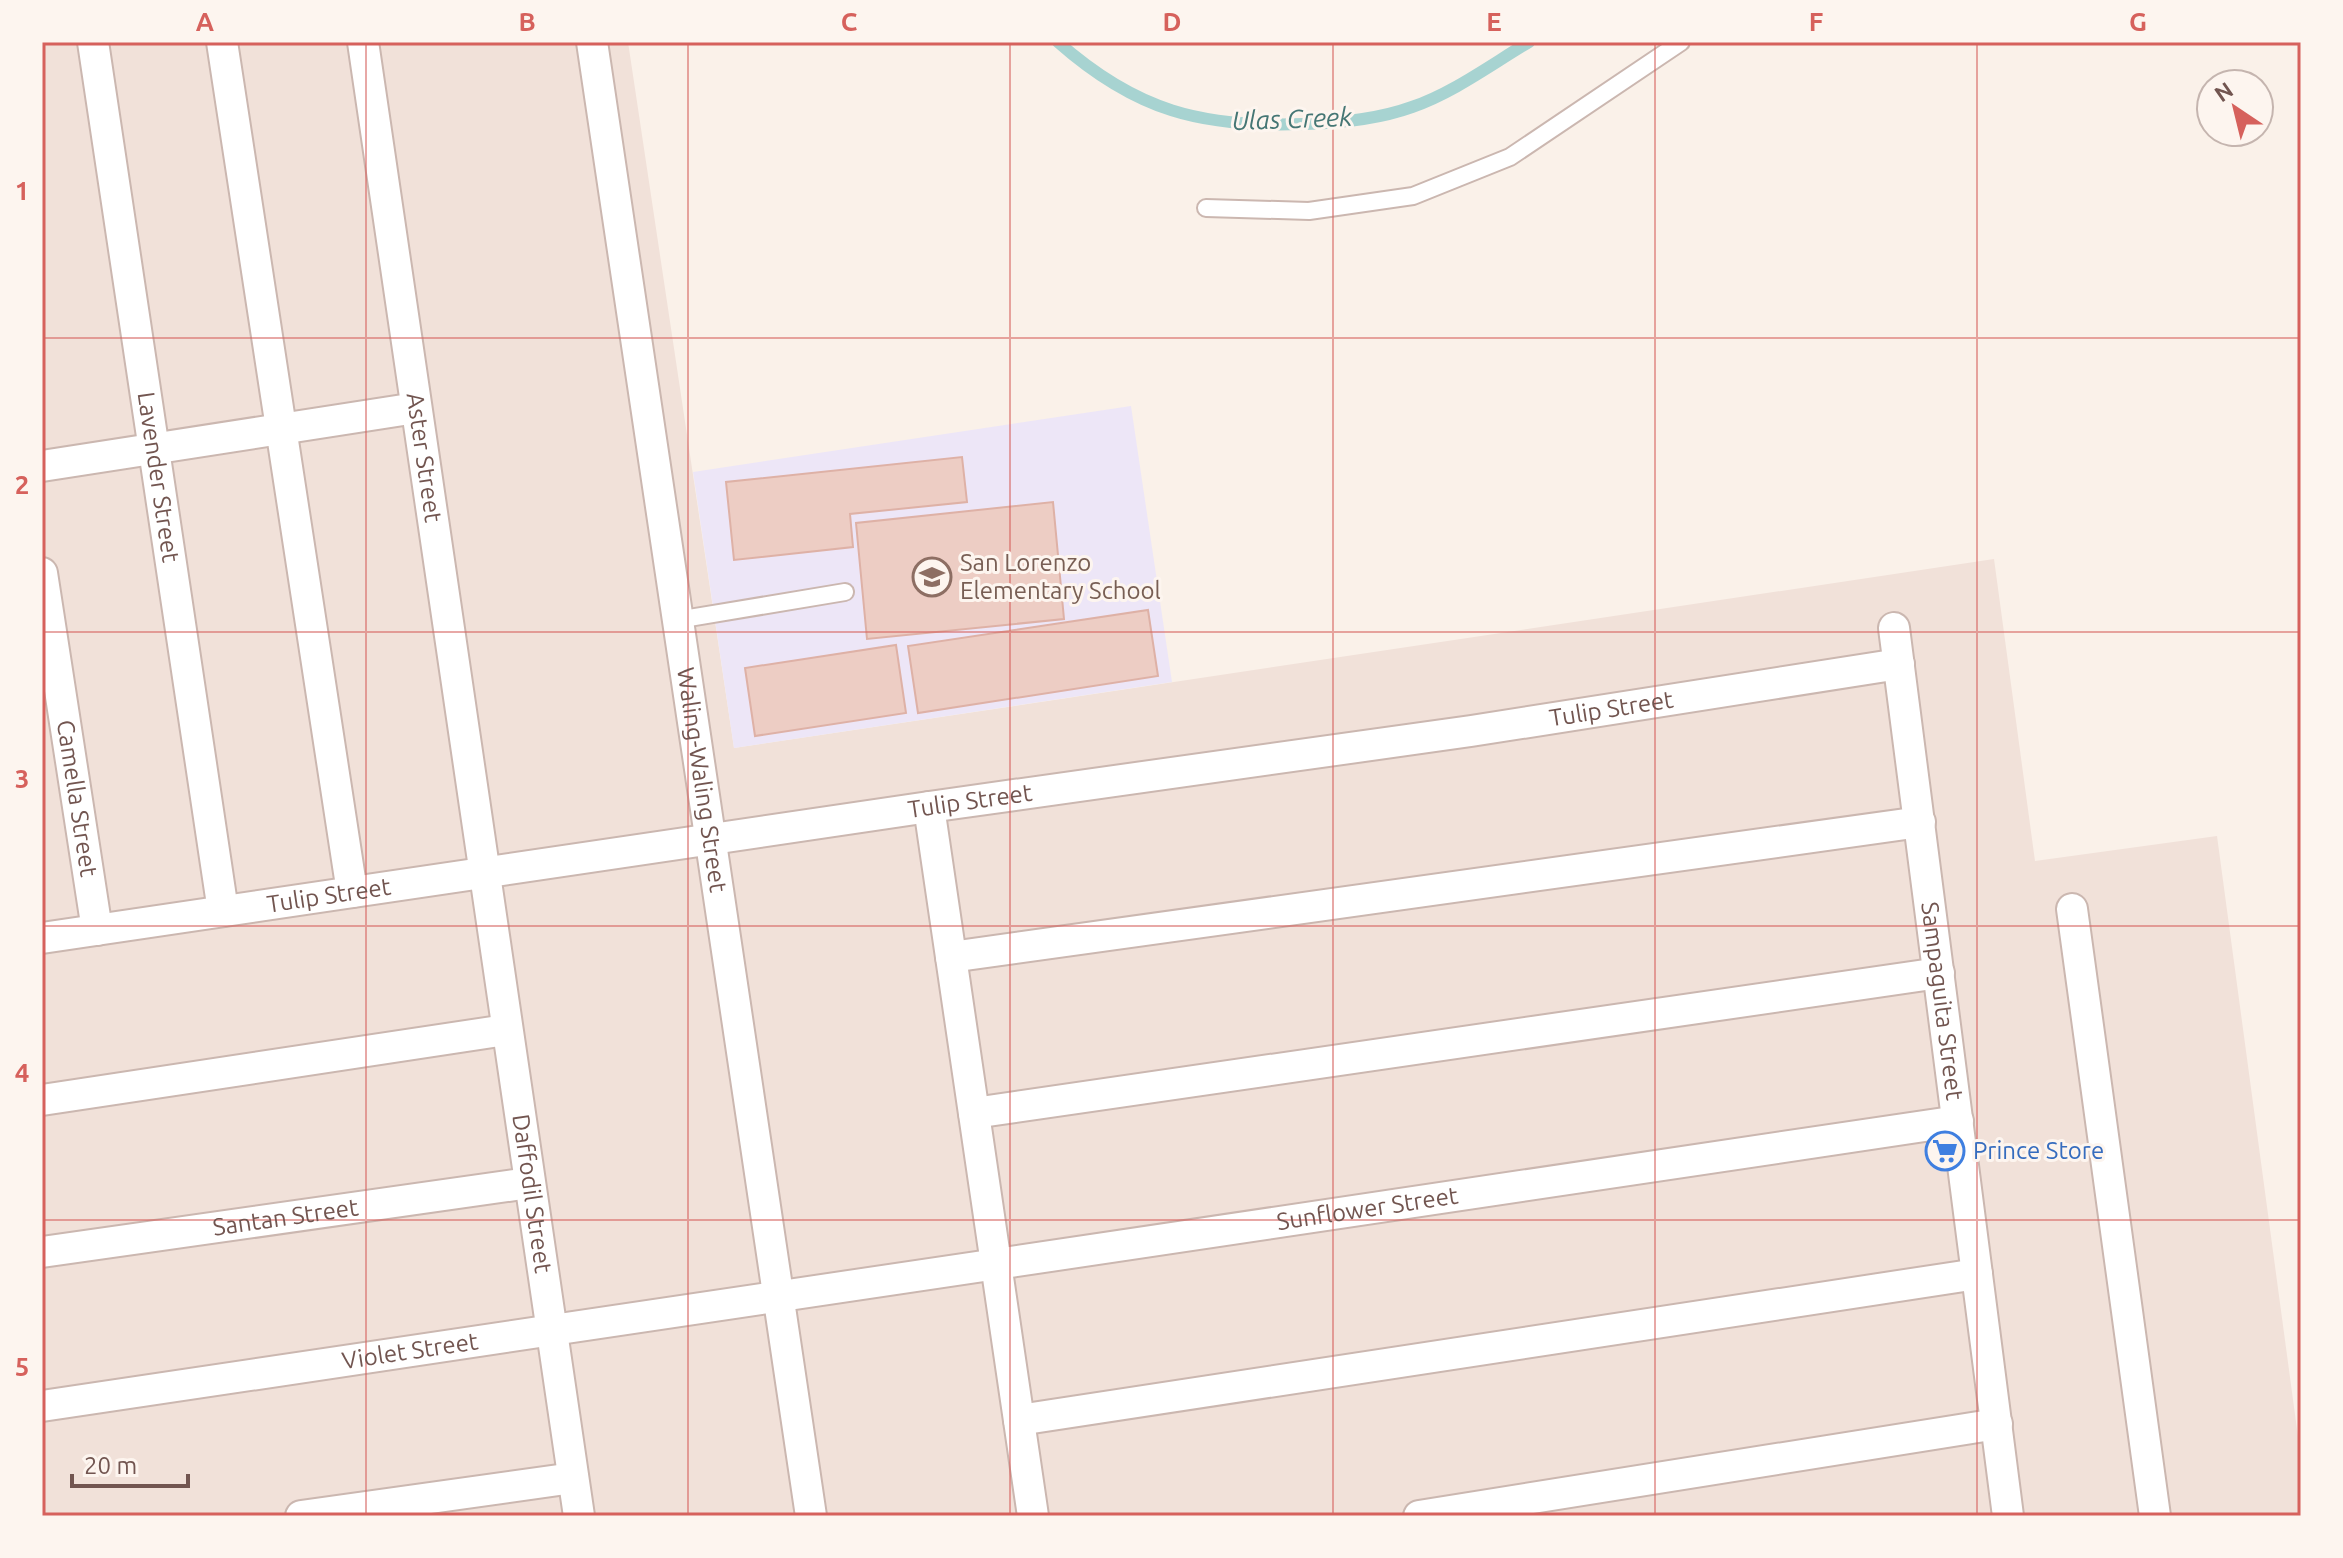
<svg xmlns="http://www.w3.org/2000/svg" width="2343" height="1558" viewBox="0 0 2343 1558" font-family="Ubuntu,sans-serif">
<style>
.residential{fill:#f1e1d9}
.education{fill:#ede6f7}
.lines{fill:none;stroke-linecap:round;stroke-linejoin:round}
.stream{stroke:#a7d3d1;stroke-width:12}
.building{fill:#edcdc4;stroke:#deb1a6;stroke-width:2}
.service-casing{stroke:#cbb7b0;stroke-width:20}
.minor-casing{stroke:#cbb7b0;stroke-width:34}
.service{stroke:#fff;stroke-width:16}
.minor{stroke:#fff;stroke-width:30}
.grid{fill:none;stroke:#d6615c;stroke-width:2;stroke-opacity:0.55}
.labels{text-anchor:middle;stroke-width:6;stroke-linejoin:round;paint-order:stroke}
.street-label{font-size:24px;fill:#725550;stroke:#fdf5ef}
.education-label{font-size:24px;fill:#785e54;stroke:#fdf5ef;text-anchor:start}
.shop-label{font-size:24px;fill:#366cbe;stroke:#fdf5ef;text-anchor:start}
.water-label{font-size:26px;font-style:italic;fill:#457674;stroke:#fdf5ef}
.neatline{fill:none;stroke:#d6615c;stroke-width:3}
.grid-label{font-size:26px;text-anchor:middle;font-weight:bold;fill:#d6615c}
</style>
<rect width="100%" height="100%" fill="#faf1e9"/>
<path class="residential" d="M42 42H628L734 748 1994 559 2035 861 2217 836 2301 1459V1516H42Z"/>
<path class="education" d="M1131 406 1172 682 734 748 693 472Z"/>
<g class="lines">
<path class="stream" d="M1058 42C1136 111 1202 128 1304 124 1339 123 1379 119 1412 107 1453 93 1492 64 1529 42"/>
</g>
<path class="building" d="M962 457 967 502 850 514 853 547 734 560 726 482Z
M1053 502 1064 619 867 639 856 523Z
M1148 610 1158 676 918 713 908 646Z
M896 645 906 713 755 736 745 668Z"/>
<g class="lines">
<g class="service-casing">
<path id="service" d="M1206 208 1309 211 1413 196 1510 157 1681 42
M677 620 845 592"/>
</g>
<g class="minor-casing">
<g id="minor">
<path id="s1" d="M93 42 223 911"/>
<path d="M222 42 352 892"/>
<path id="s2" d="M363 42 579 1516"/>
<path id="s3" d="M592 42 811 1516"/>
<path d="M42 466 416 408"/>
<path id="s4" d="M42 573 97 930"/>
<path id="s5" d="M1894 628 2008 1516"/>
<path d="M929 807 1033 1516"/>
<path d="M2072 909 2155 1516"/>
<path id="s6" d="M42 938 929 807 1471 731 1899 664"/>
<path d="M951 957 1920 822"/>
<path d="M42 1100 506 1030"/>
<path d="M974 1113 1939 973"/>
<path id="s7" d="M42 1252 529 1183"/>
<path id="s8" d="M42 1406 1958 1121"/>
<path d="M1019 1420 1977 1274"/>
<path d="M301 1516 573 1478"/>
<path d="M1419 1516 1997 1424"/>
</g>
</g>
<use href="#service" class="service"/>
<use href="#minor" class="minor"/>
</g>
<path class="grid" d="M366 42V1516M688 42V1516M1010 42V1516M1333 42V1516M1655 42V1516M1977 42V1516M42 338H2301M42 632H2301M42 926H2301M42 1220H2301"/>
<defs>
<g id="school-ring" transform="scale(2)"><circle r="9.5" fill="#fdf5ef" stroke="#8d6e63" stroke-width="1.5"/><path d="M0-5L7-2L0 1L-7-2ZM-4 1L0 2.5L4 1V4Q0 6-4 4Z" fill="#8d6e63"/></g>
<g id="supermarket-ring" transform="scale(2)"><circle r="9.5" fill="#fdf5ef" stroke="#3f7fe0" stroke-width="1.5"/><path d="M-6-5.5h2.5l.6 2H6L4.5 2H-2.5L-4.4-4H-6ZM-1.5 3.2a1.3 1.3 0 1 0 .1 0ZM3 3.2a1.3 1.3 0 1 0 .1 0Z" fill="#3f7fe0"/></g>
</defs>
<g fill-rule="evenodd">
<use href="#school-ring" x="932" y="577"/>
<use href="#supermarket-ring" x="1945" y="1151"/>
</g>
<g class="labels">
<g class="street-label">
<text dy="8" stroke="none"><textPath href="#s2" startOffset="420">Aster Street</textPath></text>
<text dy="8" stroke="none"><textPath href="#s1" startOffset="440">Lavender Street</textPath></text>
<text dy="8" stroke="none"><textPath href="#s6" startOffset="1586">Tulip Street</textPath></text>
<text dy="8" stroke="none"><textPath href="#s3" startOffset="746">Waling-Waling Street</textPath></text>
<text dy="8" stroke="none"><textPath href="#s4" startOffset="228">Camella Street</textPath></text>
<text dy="8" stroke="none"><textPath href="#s6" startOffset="938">Tulip Street</textPath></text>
<text dy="8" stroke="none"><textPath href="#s6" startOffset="290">Tulip Street</textPath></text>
<text dy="8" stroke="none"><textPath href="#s5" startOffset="376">Sampaguita Street</textPath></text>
<text dy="8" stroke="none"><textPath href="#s2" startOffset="1164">Daffodil Street</textPath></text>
<text dy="8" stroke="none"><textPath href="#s8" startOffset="1340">Sunflower Street</textPath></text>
<text dy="8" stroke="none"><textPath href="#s7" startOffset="246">Santan Street</textPath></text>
<text dy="8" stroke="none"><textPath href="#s8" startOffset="372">Violet Street</textPath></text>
</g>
<g class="education-label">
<text x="960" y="571">San Lorenzo<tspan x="960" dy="28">Elementary School</tspan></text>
</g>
<g class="shop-label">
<text x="1973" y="1159">Prince Store</text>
</g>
<g class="water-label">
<text transform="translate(1292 119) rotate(-2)" y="9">Ulas Creek</text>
</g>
</g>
<rect width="2343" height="1558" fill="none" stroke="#fdf5ef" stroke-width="88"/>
<g transform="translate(2235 108) rotate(325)"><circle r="38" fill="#fdf5ef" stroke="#c5b5af" stroke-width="2"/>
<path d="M0-6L14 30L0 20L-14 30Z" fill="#d6615c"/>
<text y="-12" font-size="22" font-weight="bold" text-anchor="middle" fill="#725550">N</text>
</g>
<path d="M72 1474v12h116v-12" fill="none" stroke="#725550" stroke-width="4"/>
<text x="84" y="1474" font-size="24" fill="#725550" stroke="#fdf5ef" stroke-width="6" paint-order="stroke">20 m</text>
<rect x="44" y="44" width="2255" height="1470" class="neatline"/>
<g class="grid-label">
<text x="205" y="31">A</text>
<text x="527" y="31">B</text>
<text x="849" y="31">C</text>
<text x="1172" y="31">D</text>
<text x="1494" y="31">E</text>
<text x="1816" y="31">F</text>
<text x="2138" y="31">G</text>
<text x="22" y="200">1</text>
<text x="22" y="494">2</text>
<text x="22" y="788">3</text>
<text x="22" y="1082">4</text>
<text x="22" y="1376">5</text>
</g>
</svg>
